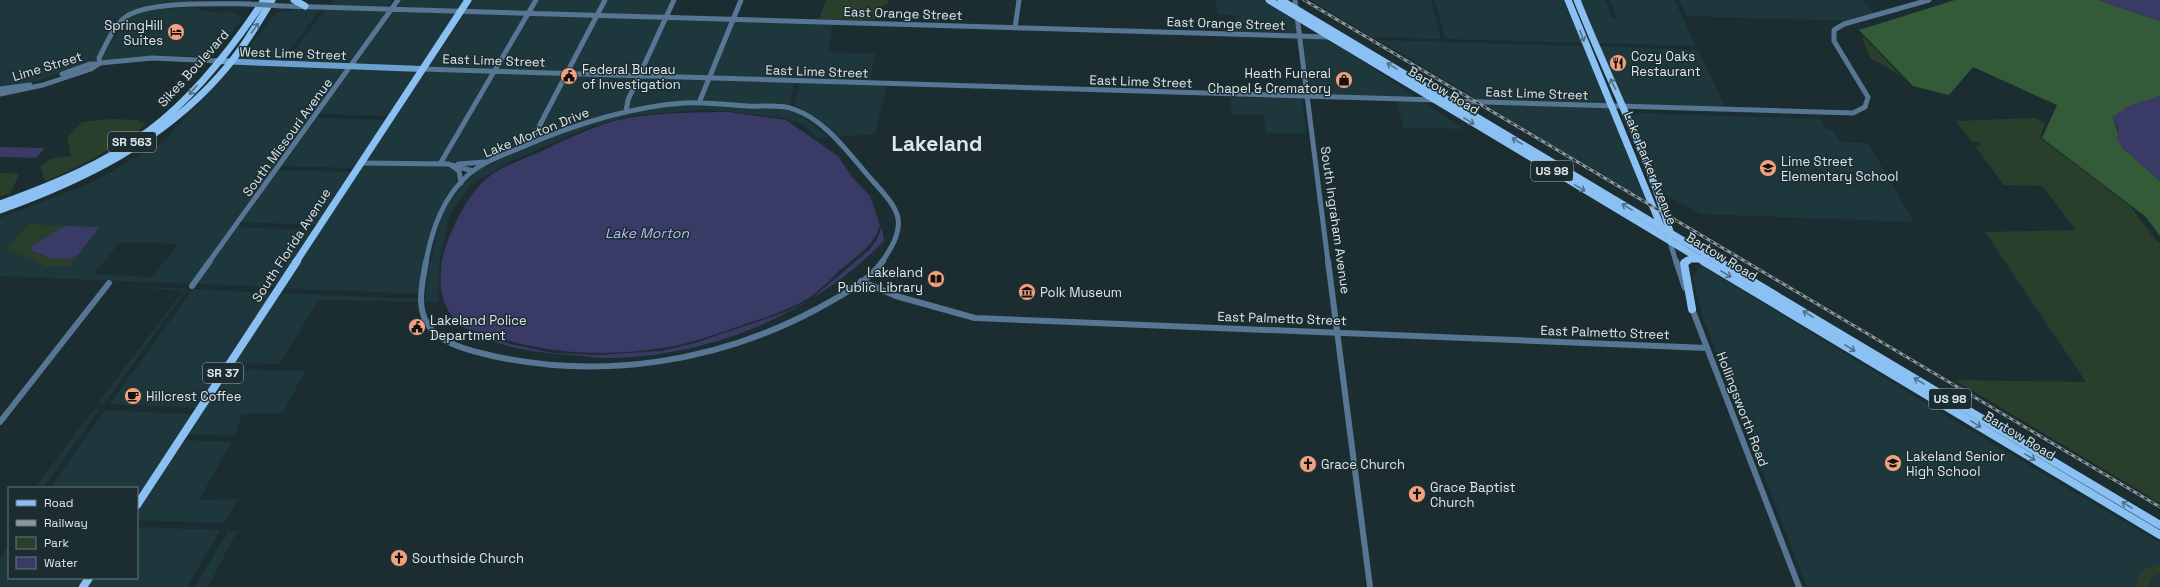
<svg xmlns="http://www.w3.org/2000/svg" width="2160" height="587" viewBox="0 0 2160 587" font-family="'Space Grotesk',sans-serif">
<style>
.built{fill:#1d373d;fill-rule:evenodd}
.green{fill:#293f2b}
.forest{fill:#335b37}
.water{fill:#393a65}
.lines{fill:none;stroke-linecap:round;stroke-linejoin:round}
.tertiary-far1{stroke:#567694;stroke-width:5}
.tertiary{stroke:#567694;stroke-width:6}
.secondary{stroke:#6ca0d1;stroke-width:6}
.primary-far1{stroke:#8bc0f3;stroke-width:7}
.primary{stroke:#8bc0f3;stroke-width:8}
.rail-casing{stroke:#8a979b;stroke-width:3}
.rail{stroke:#1c2d31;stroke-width:1.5;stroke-dasharray:4;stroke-linecap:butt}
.tertiary-bridge{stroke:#567694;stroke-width:5}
.oneway{stroke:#4e6f88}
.labels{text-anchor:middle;stroke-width:3;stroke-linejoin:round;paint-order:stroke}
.shield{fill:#1c2d31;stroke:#a3afb2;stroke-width:1}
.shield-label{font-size:12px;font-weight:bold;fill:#dde7ea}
.street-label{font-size:13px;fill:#dde7ea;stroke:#1c2d31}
.poi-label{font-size:13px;fill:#dde7ea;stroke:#1c2d31;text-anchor:start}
.water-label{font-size:14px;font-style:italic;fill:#b9bdf8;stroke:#1c2d31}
.town-label{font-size:21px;font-weight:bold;fill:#dde7ea;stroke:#1c2d31}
</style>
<rect width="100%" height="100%" fill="#1c2d31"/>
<path class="built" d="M0 0H190L189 4 128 13 97 58V62L90 63 34 82 0 88Z
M335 0H392L387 6 331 5Z
M401 0H465L459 9 395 8Z
M470 0H534L527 11 464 10Z
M538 0H603L596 13 532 12Z
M608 0H671L664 15 601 13Z
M1215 0H1262L1295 20 1298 34 1231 32 1236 15 1218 14Z
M1311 0H1431L1441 39 1372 37Z
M1435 0H1566L1582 43 1445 39Z
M1580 0H1605L1612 18H1617L1610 0H1674L1696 46 1597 43Z
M1679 0H1862L1874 13 1847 21 1687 16 1690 23Z
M194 7 200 10 218 13 230 11 243 17 213 56 133 57 103 61 102 57 127 18 140 11Z
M297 8 321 9 280 62 239 60 277 12 295 11Z
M326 9 388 11 350 64 285 62Z
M393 11 457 13 421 67 355 65Z
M462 13 525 15 493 70 426 67Z
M530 15 594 16 566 72 498 70Z
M599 17 663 19 637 74 571 72Z
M668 19 730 21 707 76 642 75Z
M734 21 832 24 829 52 875 54 870 81 713 76Z
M1303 38H1327L1417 98 1310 95Z
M1378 40 1583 46 1609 104 1478 100Z
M1598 46 1698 50 1726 108 1625 105Z
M236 63 347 68 191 284 0 276V218L91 183 162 143ZM99 228 69 266 46 267 17 253 6 250ZM120 242 176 244 177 246 152 277 94 274Z
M352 68 418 71 389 116 319 114Z
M423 71 491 73 439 162 365 161Z
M496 74 564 75 530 138 532 141 489 160 444 162Z
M569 75 636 78 624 104V109L584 120 538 138 536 137Z
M641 78 706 80 698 101 655 104 629 108V104Z
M711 80 795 83 789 106 703 101Z
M800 83 887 86 875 134 837 137 794 107Z
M1230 97 1302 99 1306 134 1266 133 1264 115 1231 114Z
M1396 101 1423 102 1464 129 1404 128Z
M1484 104 1611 108 1649 204Z
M686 105 791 110 798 113 829 137 816 138 805 125 788 119 729 111 701 110 634 115 587 128 507 163 470 186 450 214 439 263 438 303 425 302 428 271 442 214 460 188 479 169 566 131 636 110Z
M1637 113 1821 119 1827 130H1833L1840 142 1868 143 1914 222 1701 214 1663 194 1632 115H1637Z
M317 118 351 119 386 120 354 168 282 166Z
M362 165 445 166 456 172V187L441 205 432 229 419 294 281 288Z
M279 170 352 172 317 225 241 222Z
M238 227 309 230H314L276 287 197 284Z
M1702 266 1952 419 2160 543V587H1807L1704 321 1692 276Z
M110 285 187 289 104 404 98 403 183 291Z
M193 289 272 293 197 408 110 404Z
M278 293 418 299V302L319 300 279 364 232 363Z
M229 369 305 371 283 413 242 414 234 436 187 434Z
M94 409 99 410 43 488H35Z
M105 410 193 414 137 499V488H50Z
M183 440 231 442 199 500 239 499 224 523 137 520V510Z
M137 527 220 530V531L187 587H87L93 578H137Z
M228 531H237L208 587H195Z
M9 545V578H85L79 587H0V558Z"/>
<path class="green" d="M826 0H889L888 4 878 7 875 20 819 19Z
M1864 37 1900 75 1870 58 1862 38Z
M2036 118 2045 124 2040 138 2130 206 2155 239 2160 243V503L1955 380 2086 382 1985 232 2076 230 2042 186 2004 185 1975 146H1981L1979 142H1972L1956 121Z
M111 119 137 120 146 124C116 148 82 165 47 181L45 180 40 167 50 159 71 156 67 137 82 122Z
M0 173 19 174 10 194 0 196Z
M28 224 65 226C53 233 42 238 31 247L32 252 47 257H67V260L78 255 69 266 46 267 17 253 6 250Z
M2160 564V573L2152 577 2147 587H2137C2136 572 2147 566 2160 564Z"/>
<path class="forest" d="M1955 0H2098L2160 21V96L2113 117 2123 148 2160 181V236L2146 217 2042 138 2057 105 1973 67 1949 95 1913 86 1859 30Z"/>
<path class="water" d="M2098 0H2160V21Z
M2160 96V181L2123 148 2117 139 2118 128 2113 117 2128 106Z
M729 112 786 120 838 156 852 177 870 196 880 225C873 248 856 256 839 271 830 280 821 290 810 297 789 311 763 318 740 326 714 335 689 344 663 348 606 357 545 354 491 335 482 331 469 331 461 326 458 324 455 319 452 316 441 301 440 289 441 270 442 252 449 236 457 220 481 172 498 170 544 150 569 138 596 125 623 119 652 113 698 112 729 112Z
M0 147 43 148 44 149 36 158 0 157Z
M65 226 96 227 99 228 78 255 67 260V258L53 259 31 251V247C42 239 53 233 65 226Z
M882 227 884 241C814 313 714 355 614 358 600 359 585 356 571 355 536 353 501 348 470 331L507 343 552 353 600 355 661 351 695 343 786 312 810 300 869 250 876 241Z"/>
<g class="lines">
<path class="tertiary-far1" d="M1295 0 1328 262
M283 6 1330 37
M1015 28 1019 0
M100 63 99 58C106 45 112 29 123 19 143 0 221 4 249 4
M422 69 1437 100
M62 74 90 64H99
M0 89 30 85
M0 94 43 85 91 69 100 63 152 58 218 61
M1450 101 1853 113 1865 107 1868 97 1834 41V30L1844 24 1929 0
M699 103 741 0
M626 111 628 100 674 0
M537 141 533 138 605 0
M361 163 448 164 473 171
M440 164 536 0
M458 164 485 162
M452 166 459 171 461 183
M1669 239 1676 262
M209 262 398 0
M426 262C432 229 443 197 469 174 484 161 503 155 520 148 572 125 627 107 684 103 705 102 727 105 748 106 762 107 781 104 793 109 826 120 849 154 871 179 901 212 909 222 882 262"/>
<path class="tertiary" d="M426 261C423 280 416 306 427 323 439 344 471 351 493 356 603 380 718 362 817 309 839 297 868 282 883 261
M1328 261 1370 587
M1676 261 1685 288
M861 281 896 296 975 318 1707 348
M192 286 210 261
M1691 306 1799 587
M0 422 109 283"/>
<path class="secondary" d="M218 61 422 69"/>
<path class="primary-far1" d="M294 0 305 6
M1269 0 1705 262
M1281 0 1719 262
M1568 0 1662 229
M1577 0C1608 78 1648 154 1671 235
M0 204C52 185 105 164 150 130 195 96 233 47 264 0
M0 210C83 180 161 142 220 75 241 52 256 26 272 0
M296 262 468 0
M1686 262 1690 259H1701"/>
<path class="primary" d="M1687 261 1684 263 1692 309
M1703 261 2160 535
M1718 261 2160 525
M137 505 297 261
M83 587 89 578"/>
<g class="rail-casing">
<path id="rail" d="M1304 0 2160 507"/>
</g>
<use href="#rail" class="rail"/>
<path class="tertiary-bridge" d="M249 4 283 6"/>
</g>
<defs><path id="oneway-shaft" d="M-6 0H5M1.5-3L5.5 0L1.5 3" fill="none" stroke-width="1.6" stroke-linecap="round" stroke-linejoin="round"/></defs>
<g class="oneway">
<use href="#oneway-shaft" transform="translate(255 28) rotate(-55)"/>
<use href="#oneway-shaft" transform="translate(1582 36) rotate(69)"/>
<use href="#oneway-shaft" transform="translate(1392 66) rotate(-149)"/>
<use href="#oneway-shaft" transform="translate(1613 84) rotate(-116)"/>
<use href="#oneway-shaft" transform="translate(193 90) rotate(131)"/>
<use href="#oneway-shaft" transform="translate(1469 121) rotate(31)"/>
<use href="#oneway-shaft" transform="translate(1517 141) rotate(-149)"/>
<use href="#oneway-shaft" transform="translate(1580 188) rotate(31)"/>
<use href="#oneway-shaft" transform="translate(1627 207) rotate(-149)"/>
<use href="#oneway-shaft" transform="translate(1726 274) rotate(31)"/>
<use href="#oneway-shaft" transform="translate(1808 314) rotate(-149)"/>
<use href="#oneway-shaft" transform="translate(1850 348) rotate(31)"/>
<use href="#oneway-shaft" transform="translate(1919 381) rotate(-149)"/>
<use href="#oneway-shaft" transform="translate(1976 424) rotate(31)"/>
<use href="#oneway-shaft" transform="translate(2030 457) rotate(31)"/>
<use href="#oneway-shaft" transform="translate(2127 505) rotate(-149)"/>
</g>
<defs>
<g id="hotel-disc" transform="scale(0.9)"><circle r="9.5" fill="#f1a17d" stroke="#1c2d31"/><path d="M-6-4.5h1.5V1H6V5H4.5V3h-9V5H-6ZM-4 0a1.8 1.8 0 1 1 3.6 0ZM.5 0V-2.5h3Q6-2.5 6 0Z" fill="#111"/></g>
<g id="restaurant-disc" transform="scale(0.9)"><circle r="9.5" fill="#f1a17d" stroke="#1c2d31"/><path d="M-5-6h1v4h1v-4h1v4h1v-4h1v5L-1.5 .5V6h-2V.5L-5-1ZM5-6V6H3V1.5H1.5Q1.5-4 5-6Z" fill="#111"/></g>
<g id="civic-disc" transform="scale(0.9)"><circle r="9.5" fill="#f1a17d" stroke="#1c2d31"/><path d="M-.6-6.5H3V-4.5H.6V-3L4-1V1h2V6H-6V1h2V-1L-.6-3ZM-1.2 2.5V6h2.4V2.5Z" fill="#111"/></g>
<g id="shop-disc" transform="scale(0.9)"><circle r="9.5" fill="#f1a17d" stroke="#1c2d31"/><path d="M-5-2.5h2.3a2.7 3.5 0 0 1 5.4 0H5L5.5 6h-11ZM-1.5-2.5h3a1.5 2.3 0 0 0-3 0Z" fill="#111"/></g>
<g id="school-disc" transform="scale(0.9)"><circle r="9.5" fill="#f1a17d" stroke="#1c2d31"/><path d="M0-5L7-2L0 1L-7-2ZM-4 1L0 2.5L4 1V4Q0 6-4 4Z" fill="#111"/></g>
<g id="library-disc" transform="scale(0.9)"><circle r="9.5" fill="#f1a17d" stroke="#1c2d31"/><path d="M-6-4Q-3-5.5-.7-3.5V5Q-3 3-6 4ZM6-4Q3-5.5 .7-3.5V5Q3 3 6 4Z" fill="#111"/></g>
<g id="museum-disc" transform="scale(0.9)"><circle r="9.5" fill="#f1a17d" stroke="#1c2d31"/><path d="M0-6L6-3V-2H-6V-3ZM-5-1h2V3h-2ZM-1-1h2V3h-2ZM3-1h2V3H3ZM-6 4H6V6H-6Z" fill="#111"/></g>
<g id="cafe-disc" transform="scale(0.9)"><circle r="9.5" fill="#f1a17d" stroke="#1c2d31"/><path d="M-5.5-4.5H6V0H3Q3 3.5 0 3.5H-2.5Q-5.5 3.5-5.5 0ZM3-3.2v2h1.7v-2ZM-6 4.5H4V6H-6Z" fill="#111"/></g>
<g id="church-disc" transform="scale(0.9)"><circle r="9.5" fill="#f1a17d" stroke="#1c2d31"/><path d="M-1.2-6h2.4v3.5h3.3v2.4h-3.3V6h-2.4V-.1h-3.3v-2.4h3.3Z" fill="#111"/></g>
</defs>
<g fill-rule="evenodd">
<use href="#hotel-disc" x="176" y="32"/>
<use href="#restaurant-disc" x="1618" y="63"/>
<use href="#civic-disc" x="569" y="76"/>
<use href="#shop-disc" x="1344" y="80"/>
<use href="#school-disc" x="1768" y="168"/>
<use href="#library-disc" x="936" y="279"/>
<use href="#museum-disc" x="1027" y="292"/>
<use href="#civic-disc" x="417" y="327"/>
<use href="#cafe-disc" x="133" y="396"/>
<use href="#school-disc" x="1893" y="463"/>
<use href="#church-disc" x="1308" y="464"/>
<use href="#church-disc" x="1417" y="494"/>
<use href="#church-disc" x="399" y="558"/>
</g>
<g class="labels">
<g class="shield">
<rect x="108" y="132" width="48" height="20" rx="3"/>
<rect x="1531" y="161" width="42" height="20" rx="3"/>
<rect x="203" y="363" width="40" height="20" rx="3"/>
<rect x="1929" y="389" width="42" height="20" rx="3"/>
</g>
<g class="shield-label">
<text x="132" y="146">SR 563</text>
<text x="1552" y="175">US 98</text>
<text x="223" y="377">SR 37</text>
<text x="1950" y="403">US 98</text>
</g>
<g class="street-label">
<text transform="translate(903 13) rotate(2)" y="5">East Orange Street</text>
<text transform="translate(1226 23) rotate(2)" y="5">East Orange Street</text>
<text transform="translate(293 53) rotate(2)" y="5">West Lime Street</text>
<text transform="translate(494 60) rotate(2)" y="5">East Lime Street</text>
<text transform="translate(47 66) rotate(-17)" y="5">Lime Street</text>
<text transform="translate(193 68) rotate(-48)" y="5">Sikes Boulevard</text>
<text transform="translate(817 71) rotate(2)" y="5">East Lime Street</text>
<text transform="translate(1141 81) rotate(2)" y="5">East Lime Street</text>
<text transform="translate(1444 90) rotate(31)" y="5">Bartow Road</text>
<text transform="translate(1537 93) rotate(2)" y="5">East Lime Street</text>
<text transform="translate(536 132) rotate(-22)" y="5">Lake Morton Drive</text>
<text transform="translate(287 137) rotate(-54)" y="5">South Missouri Avenue</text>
<text transform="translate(1651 168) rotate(68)" y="5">Lake Parker Avenue</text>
<text transform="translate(1336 220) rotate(82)" y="5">South Ingraham Avenue</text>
<text transform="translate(291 245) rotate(-57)" y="5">South Florida Avenue</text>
<text transform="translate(1722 256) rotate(31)" y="5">Bartow Road</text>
<text transform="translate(1282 318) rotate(2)" y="5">East Palmetto Street</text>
<text transform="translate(1605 332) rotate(2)" y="5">East Palmetto Street</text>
<text transform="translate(1743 409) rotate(69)" y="5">Hollingsworth Road</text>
<text transform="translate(2020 435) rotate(31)" y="5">Bartow Road</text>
</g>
<g class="poi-label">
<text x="163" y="30" text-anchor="end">SpringHill<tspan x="163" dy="15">Suites</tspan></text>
<text x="1631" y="61">Cozy Oaks<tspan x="1631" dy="15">Restaurant</tspan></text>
<text x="582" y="74">Federal Bureau<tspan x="582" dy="15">of Investigation</tspan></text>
<text x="1331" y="78" text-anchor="end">Heath Funeral<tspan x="1331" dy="15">Chapel &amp; Crematory</tspan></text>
<text x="1781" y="166">Lime Street<tspan x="1781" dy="15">Elementary School</tspan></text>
<text x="923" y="277" text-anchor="end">Lakeland<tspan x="923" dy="15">Public Library</tspan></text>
<text x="1040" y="297">Polk Museum</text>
<text x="430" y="325">Lakeland Police<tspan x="430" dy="15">Department</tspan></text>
<text x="146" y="401">Hillcrest Coffee</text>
<text x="1906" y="461">Lakeland Senior<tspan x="1906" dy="15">High School</tspan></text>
<text x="1321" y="469">Grace Church</text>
<text x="1430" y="492">Grace Baptist<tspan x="1430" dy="15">Church</tspan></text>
<text x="412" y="563">Southside Church</text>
</g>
<g class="water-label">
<text x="647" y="238">Lake Morton</text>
</g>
<g class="town-label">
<text x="937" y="151">Lakeland</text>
</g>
</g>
<rect x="8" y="487" width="130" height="92" fill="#1c2d31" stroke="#69777b"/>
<rect x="16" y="500" width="20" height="6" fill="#8bc0f3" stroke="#69777b"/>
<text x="44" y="507" font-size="12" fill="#dde7ea">Road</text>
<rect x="16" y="520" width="20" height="6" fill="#8a979b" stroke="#69777b"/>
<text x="44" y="527" font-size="12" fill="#dde7ea">Railway</text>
<rect x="16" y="537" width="20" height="12" fill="#293f2b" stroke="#69777b"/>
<text x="44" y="547" font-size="12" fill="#dde7ea">Park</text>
<rect x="16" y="557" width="20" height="12" fill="#393a65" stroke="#69777b"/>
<text x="44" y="567" font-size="12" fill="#dde7ea">Water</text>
</svg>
